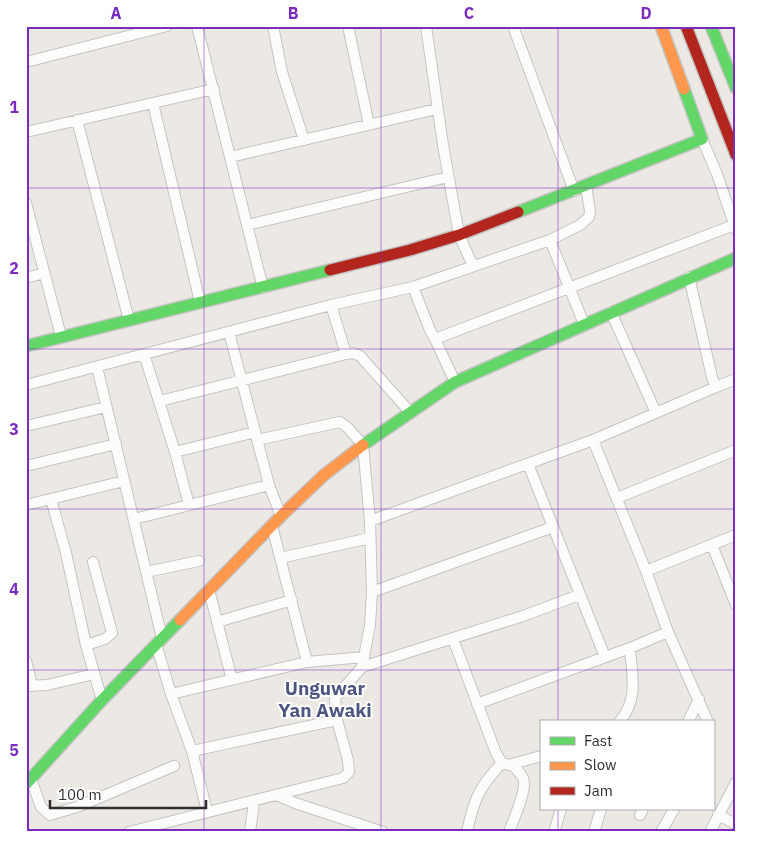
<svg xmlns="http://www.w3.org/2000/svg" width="762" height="858" viewBox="0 0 762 858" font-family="'IBM Plex Sans',sans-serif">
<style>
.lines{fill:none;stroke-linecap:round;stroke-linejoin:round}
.street-casing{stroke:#c5c4c5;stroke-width:12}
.fast-casing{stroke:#c5c4c5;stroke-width:14}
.slow-casing{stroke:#c5c4c5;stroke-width:14}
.jam-casing{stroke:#c5c4c5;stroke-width:14}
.street{stroke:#fcfcfb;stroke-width:10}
.fast{stroke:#63d668;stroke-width:11}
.slow{stroke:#ff974d;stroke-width:11}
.jam{stroke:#b3261e;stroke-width:11}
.grid{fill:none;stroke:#7b2cbf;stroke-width:1;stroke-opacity:0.55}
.labels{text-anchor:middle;stroke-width:4;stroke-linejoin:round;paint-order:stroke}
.neighbourhood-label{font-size:19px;font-weight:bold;fill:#4d5680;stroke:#fff}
.neatline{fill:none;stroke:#7b2cbf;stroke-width:2}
.grid-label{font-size:16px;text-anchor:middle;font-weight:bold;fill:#7b2cbf}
</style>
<rect width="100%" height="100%" fill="#ece8e4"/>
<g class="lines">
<g class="street-casing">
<path id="street" d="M197 26 263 288
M273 26 282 72 304 140
M348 26 369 125
M426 26 443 145 459 235 473 266
M513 26 574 191
M26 62 167 26
M153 103 200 302
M77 120 129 320
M26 132 214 89
M702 139 717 174 736 230
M230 157 437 109
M26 203 61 336
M247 225 448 177
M550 240 584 324
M26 278 44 273
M413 287 430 330 435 339 734 225
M331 305 346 354
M611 312 656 413
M229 332 269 485 281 516
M435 339 455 382
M144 354 175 452 189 505
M97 367 162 638
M26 385 331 305 413 287 550 240 580 225 589 217 590 211 586 186
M716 387 736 379
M160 401 346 354 353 353 360 356 410 412
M26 426 106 407
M257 440 340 422 348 428 363 445 370 521 372 592 370 625 362 667
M593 440 646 571 668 632 708 722
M175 452 255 432
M528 464 605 657
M26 466 116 444
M617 498 736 450
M51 499 66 553 86 645 102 700
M26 505 124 481
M134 519 269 485
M370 521 593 440 716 387 712 377 689 277
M272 526 307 662
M712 545 736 605
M280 558 370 538
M646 571 736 535
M146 572 199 561
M209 590 232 680
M372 592 553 527
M217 622 292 600
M453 639 496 753 502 763 509 765 541 756
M156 644 171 694 192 751 207 811
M86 645 105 639 112 633 93 562
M26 661 32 686
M26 686 47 685 94 674
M171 694 307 662 364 657
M477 704 630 648 668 632
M619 722C639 700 632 675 630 648
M688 722 699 699
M192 751 337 720
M31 779 41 807 50 815 80 806 174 766
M276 795 295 803 383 832
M640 815 643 809
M718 815 736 824
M129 832 343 778 349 772 348 760 337 720 335 698 362 667 523 616 579 595
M250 832 254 802
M467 832C474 799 479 787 502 763
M509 832C513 820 528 789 523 778 520 773 516 769 513 765
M554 832 561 809
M594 832 601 809
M661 832 674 809
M710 832 736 782"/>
</g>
<g class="fast-casing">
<path id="fast" d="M711 26 736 88
M518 212 702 139 684 89
M26 346 330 270
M363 445 455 382 736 258
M26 784 102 700 180 620"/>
</g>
<g class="slow-casing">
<path id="slow" d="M661 26 684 89
M180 620 281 516 324 475 363 445"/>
</g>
<g class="jam-casing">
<path id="jam" d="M686 26 736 155
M330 270 410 250 459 235 518 212"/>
</g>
<use href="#street" class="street"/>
<use href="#fast" class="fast"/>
<use href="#slow" class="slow"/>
<use href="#jam" class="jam"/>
</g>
<path class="grid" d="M204 26V832M381 26V832M558 26V722M26 188H736M26 349H736M26 509H736M26 670H736M558 809V832"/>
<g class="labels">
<g class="neighbourhood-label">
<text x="325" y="695">Unguwar<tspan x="325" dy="22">Yan Awaki</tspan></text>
</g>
</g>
<rect width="762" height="858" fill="none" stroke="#ffffff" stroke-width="55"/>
<rect x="540" y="720" width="175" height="90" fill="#ffffff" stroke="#ababab"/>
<rect x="550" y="737" width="25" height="8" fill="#63d668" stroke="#ababab"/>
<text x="584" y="746" font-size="15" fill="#2e2e2e">Fast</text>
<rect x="550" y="762" width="25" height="8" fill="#ff974d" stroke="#ababab"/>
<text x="584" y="770" font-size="15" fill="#2e2e2e">Slow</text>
<rect x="550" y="787" width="25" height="8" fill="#b3261e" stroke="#ababab"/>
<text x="584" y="796" font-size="15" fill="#2e2e2e">Jam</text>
<path d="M50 800v8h156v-8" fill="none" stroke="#2e2e2e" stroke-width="2.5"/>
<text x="58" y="800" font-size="15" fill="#2e2e2e" stroke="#ffffff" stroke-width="4" paint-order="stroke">100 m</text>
<rect x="28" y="28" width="706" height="802" class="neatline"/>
<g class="grid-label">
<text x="116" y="19">A</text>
<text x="293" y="19">B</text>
<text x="469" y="19">C</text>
<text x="646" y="19">D</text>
<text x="14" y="113">1</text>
<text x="14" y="274">2</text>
<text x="14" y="435">3</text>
<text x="14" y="595">4</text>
<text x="14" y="756">5</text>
</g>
</svg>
